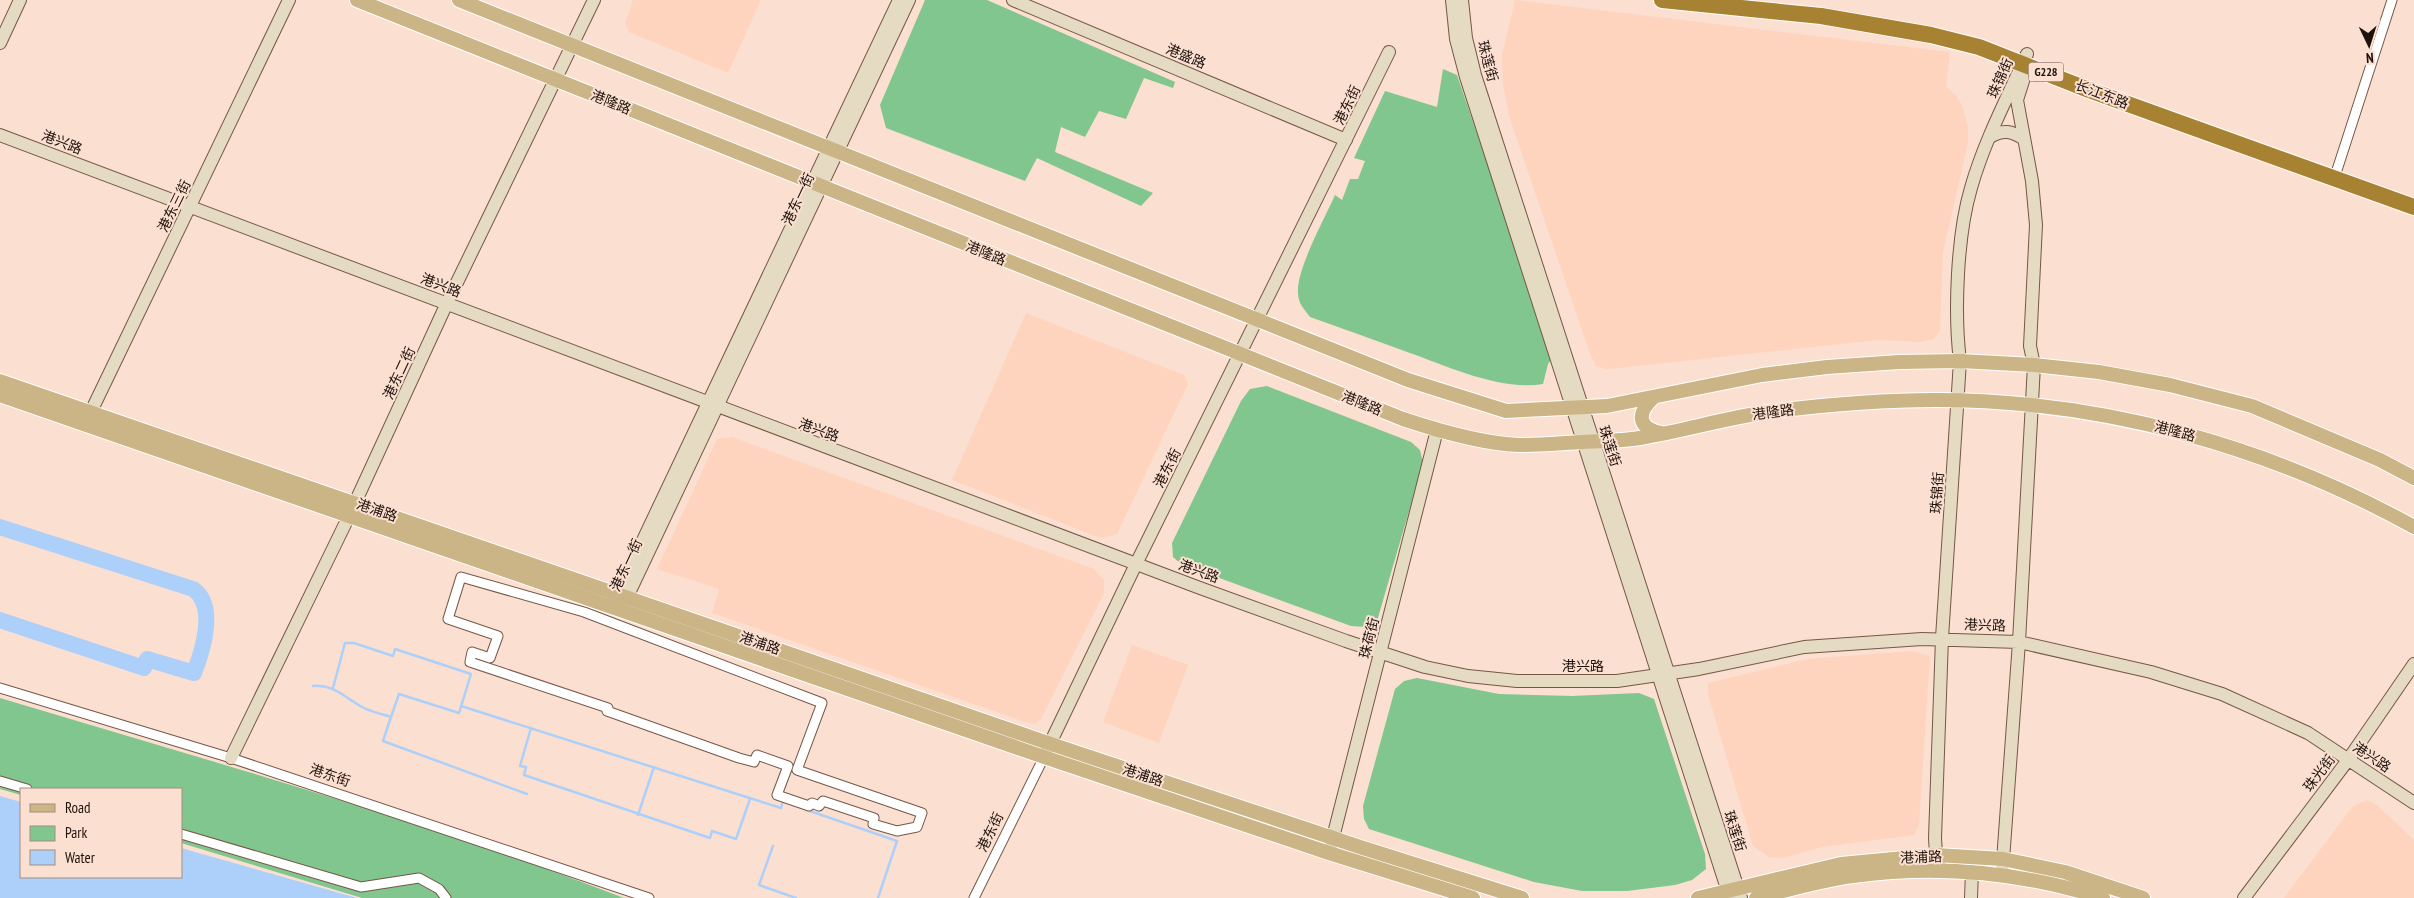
<svg xmlns="http://www.w3.org/2000/svg" width="2414" height="898" viewBox="0 0 2414 898" font-family="'PT Sans Narrow','Noto Sans SC',sans-serif">
<style>
.built{fill:#ffd4be}
.green{fill:#80c68e}
.water{fill:#acd0f9}
.lines{fill:none;stroke-linecap:round;stroke-linejoin:round}
.stream{stroke:#acd0f9;stroke-width:2.5}
.river{stroke:#acd0f9;stroke-width:16}
.street-casing{stroke:#755747;stroke-width:11}
.secondary-casing{stroke:#755747;stroke-width:14}
.primary-casing{stroke:#fff;stroke-width:16}
.highway-casing{stroke:#fff;stroke-width:18}
.street{stroke:#fff;stroke-width:9}
.secondary{stroke:#e5dac2;stroke-width:12}
.primary{stroke:#cbb485;stroke-width:14}
.highway{stroke:#a88233;stroke-width:16}
.labels{text-anchor:middle;stroke-width:4;stroke-linejoin:round;paint-order:stroke}
.shield{fill:#fbdfd0;stroke:#605047;stroke-width:1}
.shield-label{font-size:12px;font-weight:bold;fill:#1e120c}
.street-label{font-size:14px;fill:#1e120c;stroke:#fbdfd0}
</style>
<rect width="100%" height="100%" fill="#fbdfd0"/>
<path class="built" d="M633 0H761L728 73 629 32 625 23Z
M1515 0 1950 52 1946 87 1955 94 1962 105 1968 126V143L1943 252 1940 331 1933 339 1920 342 1878 340 1619 368 1606 369 1596 366 1589 351 1509 116 1503 83 1502 55Z
M1026 313 1184 375 1188 384 1117 534 1100 538 952 480Z
M732 437 1094 569 1104 580V593L1041 719 1034 724 1022 721 712 613 719 589 657 569 717 439Z
M1132 645 1188 665 1159 743 1103 722Z
M1912 651 1930 656 1919 825 1914 835 1822 847 1783 858 1769 857 1753 846 1708 695V683L1808 659Z
M2367 800 2378 806 2414 840V898H2284L2353 806Z"/>
<path class="green" d="M925 0H987L1175 82 1173 88 1144 78 1126 119 1099 111 1085 137 1061 127 1055 152 1153 193 1141 206 1037 158 1025 181 886 128 880 105Z
M1443 69 1457 75 1553 357 1548 364 1543 384C1501 391 1449 367 1410 353 1377 341 1344 329 1310 317 1304 309 1298 303 1298 293 1296 270 1325 218 1335 195L1342 200 1350 179H1358L1365 161 1354 158 1385 91 1437 107Z
M1267 386 1411 442 1420 450 1423 463 1377 621 1366 627 1351 626 1181 564 1173 557 1172 543 1241 401 1250 389Z
M1417 678 1499 694 1572 696 1639 693 1654 699 1705 854 1706 869 1692 880 1675 885 1627 891H1582L1534 882 1369 829 1364 819 1363 806 1395 689 1404 681Z
M0 698C209 761 420 819 624 898H362L181 843V789H21V795L0 789Z"/>
<path class="water" d="M0 796 21 802V877H181V848L357 898H0Z"/>
<g class="lines">
<path class="stream" d="M313 686C335 684 346 699 364 708 372 712 382 714 391 717L383 741 527 794
M333 688 345 643H354L393 656 395 649 471 674 459 713 399 694 391 717
M461 706 781 808 783 801
M531 728 520 766 526 767 524 775 710 838 712 831 736 839 750 799
M807 810 897 841 878 898
M638 815 654 767
M773 846 759 885 796 898"/>
<path class="river" d="M0 527 193 589C217 605 203 650 194 673L147 659 144 668 0 620"/>
<g class="street-casing">
<path id="street" d="M2337 170 2392 0
M461 577 584 612 822 703 797 770 922 813 917 827 897 831 873 824 874 818 823 801 819 806 812 803 809 806 777 795 788 766 757 755 754 762 739 758 607 711 608 708 470 662 472 652 490 658 498 636 448 619Z
M0 688 231 758 649 898
M0 781 27 789
M181 834 361 887 419 878 439 889 446 898
M974 898 1044 757"/>
</g>
<g class="secondary-casing">
<path id="secondary" d="M899 0 618 593 612 606 621 610 909 0
M1013 0 1346 140
M1452 0 1456 39 1466 77 1730 898
M1462 0 1466 38 1475 75 1741 898
M0 43 20 0
M0 135 1200 588 1346 641 1425 667 1468 676 1517 681H1617L1699 669 1804 647 1922 639 2019 642 2151 672 2222 694 2308 733 2414 803
M1990 137C2003 129 2012 131 2024 139
M87 420 289 0
M1046 752 1136 564 1389 52
M231 758 349 516 447 303 594 0
M1329 853 1437 430
M1942 870 1936 855 1935 838 1942 638 1960 361C1954 313 1957 235 1971 188 1984 142 2007 98 2027 54
M2002 874 2019 642 2034 365 2030 346 2036 225 2032 181 2017 100 2024 78
M1971 898 1972 871
M2244 898 2348 760 2414 664"/>
</g>
<g class="primary-casing">
<path id="primary" d="M357 0 1403 419C1439 431 1483 444 1520 445 1541 445 1562 443 1583 442 1602 441 1622 441 1640 438 1683 431 1725 418 1768 412 1823 405 1879 400 1935 400 2102 400 2268 446 2414 527
M459 0 1408 380 1506 411 1607 406 1762 375 1827 367 1899 362 1960 361 2034 365 2099 372 2170 385 2252 406 2380 460 2414 478
M0 381 1051 744 1363 848 1522 898
M0 395 1044 757 1329 853 1473 898
M1653 398C1636 414 1638 428 1661 433
M1698 898 1841 864 1936 855 2003 859 2065 872 2143 898
M1756 898C1788 890 1821 880 1853 876 1939 864 2021 872 2103 898"/>
</g>
<g class="highway-casing">
<path id="highway" d="M1662 0 1821 16 1931 35 1979 47 2089 90 2414 207"/>
</g>
<use href="#street" class="street"/>
<use href="#secondary" class="secondary"/>
<use href="#primary" class="primary"/>
<use href="#highway" class="highway"/>
</g>
<g class="labels">
<rect class="shield" x="2028.5" y="62.5" width="35" height="19" rx="4"/>
<g class="shield-label">
<text x="2046" y="76">G228</text>
</g>
<g class="street-label">
<text transform="translate(1186 56) rotate(23)" y="5">港盛路</text>
<text transform="translate(1488 61) rotate(75)" y="5">珠莲街</text>
<text transform="translate(2000 78) rotate(-66)" y="5">珠锦街</text>
<text transform="translate(2102 94) rotate(21)" y="5">长江东路</text>
<text transform="translate(611 102) rotate(22)" y="5">港隆路</text>
<text transform="translate(1347 105) rotate(-64)" y="5">港东街</text>
<text transform="translate(62 142) rotate(21)" y="5">港兴路</text>
<text transform="translate(798 199) rotate(-65)" y="5">港东一街</text>
<text transform="translate(174 206) rotate(-64)" y="5">港东三街</text>
<text transform="translate(986 253) rotate(22)" y="5">港隆路</text>
<text transform="translate(441 285) rotate(21)" y="5">港兴路</text>
<text transform="translate(399 373) rotate(-65)" y="5">港东二街</text>
<text transform="translate(1362 403) rotate(22)" y="5">港隆路</text>
<text transform="translate(1773 412) rotate(-7)" y="5">港隆路</text>
<text transform="translate(819 430) rotate(20)" y="5">港兴路</text>
<text transform="translate(2175 431) rotate(15)" y="5">港隆路</text>
<text transform="translate(1610 446) rotate(72)" y="5">珠莲街</text>
<text transform="translate(1167 468) rotate(-63)" y="5">港东街</text>
<text transform="translate(1937 493) rotate(-86)" y="5">珠锦街</text>
<text transform="translate(377 510) rotate(19)" y="5">港浦路</text>
<text transform="translate(626 565) rotate(-65)" y="5">港东一街</text>
<text transform="translate(1199 571) rotate(20)" y="5">港兴路</text>
<text transform="translate(1985 625) rotate(2)" y="5">港兴路</text>
<text transform="translate(1369 638) rotate(-76)" y="5">珠荷街</text>
<text transform="translate(760 643) rotate(19)" y="5">港浦路</text>
<text x="1583" y="671">港兴路</text>
<text transform="translate(2372 757) rotate(34)" y="5">港兴路</text>
<text transform="translate(2319 773) rotate(-53)" y="5">珠光街</text>
<text transform="translate(330 775) rotate(19)" y="5">港东街</text>
<text transform="translate(1143 775) rotate(18)" y="5">港浦路</text>
<text transform="translate(1735 831) rotate(72)" y="5">珠莲街</text>
<text transform="translate(990 832) rotate(-64)" y="5">港东街</text>
<text transform="translate(1921 857) rotate(-2)" y="5">港浦路</text>
</g>
</g>
<rect x="20" y="788" width="162" height="90" fill="#fbdfd0" stroke="#a38d82"/>
<rect x="30" y="804" width="25" height="8" fill="#cbb485" stroke="#a38d82"/>
<text x="65" y="813" font-size="15" fill="#1e120c">Road</text>
<rect x="30" y="826" width="25" height="15" fill="#80c68e" stroke="#a38d82"/>
<text x="65" y="838" font-size="15" fill="#1e120c">Park</text>
<rect x="30" y="850" width="25" height="15" fill="#acd0f9" stroke="#a38d82"/>
<text x="65" y="863" font-size="15" fill="#1e120c">Water</text>
<g transform="translate(2369 45) rotate(176)" stroke="#fbdfd0" stroke-width="4" paint-order="stroke">
<path d="M0-4L9 19L0 12L-9 19Z" fill="#1e120c"/>
<text y="-8" font-size="14" font-weight="bold" text-anchor="middle" fill="#1e120c">N</text>
</g>
</svg>
